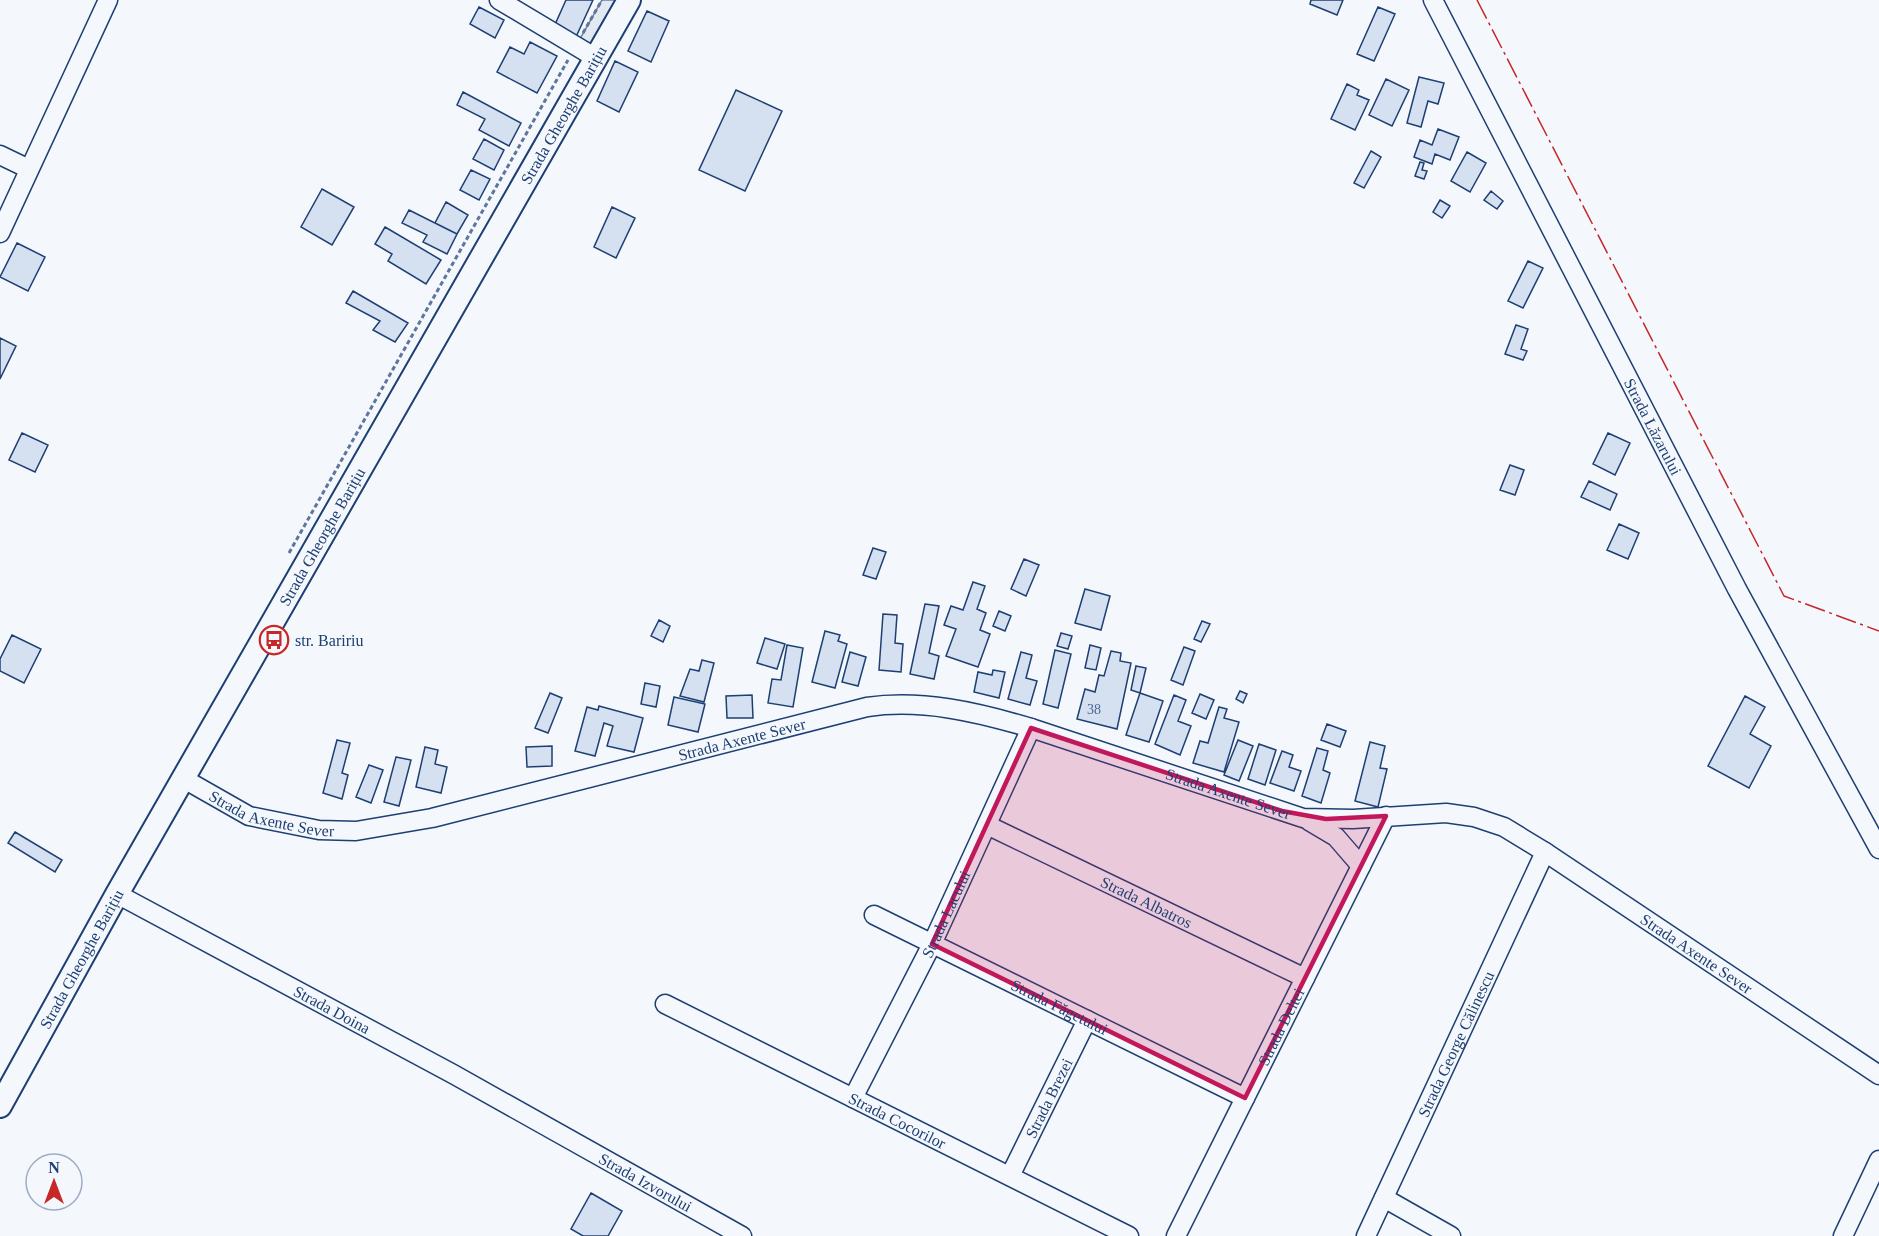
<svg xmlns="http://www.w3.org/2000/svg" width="1879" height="1236" viewBox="0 0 1879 1236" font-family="'Times New Roman',serif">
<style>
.green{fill:#e3e9f0;stroke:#687fa3;stroke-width:1.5}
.building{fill:#d5e0f0;stroke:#1d3f73;stroke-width:1.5}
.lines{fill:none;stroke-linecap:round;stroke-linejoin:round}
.minor-casing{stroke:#1d3f73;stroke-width:21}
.major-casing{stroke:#1d3f73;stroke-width:26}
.path{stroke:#5e769c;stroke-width:3;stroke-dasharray:4.5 3;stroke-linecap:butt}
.minor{stroke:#f4f7fb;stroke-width:18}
.major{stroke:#f4f7fb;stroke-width:22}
.power{stroke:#c62828;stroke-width:1.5;stroke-dasharray:21 4.5 3 4.5;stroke-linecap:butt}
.marked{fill:#c2185b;fill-opacity:0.2;stroke:#c2185b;stroke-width:4.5;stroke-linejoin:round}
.labels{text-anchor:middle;stroke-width:4.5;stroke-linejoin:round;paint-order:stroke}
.number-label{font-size:14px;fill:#4b6792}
.street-label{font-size:16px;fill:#1d3f73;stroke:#f4f7fb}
.poi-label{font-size:16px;fill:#1d3f73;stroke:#f4f7fb;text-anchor:start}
</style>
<rect width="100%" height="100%" fill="#f4f7fb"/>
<path class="green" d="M602 0H629L596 58 576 46Z"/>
<path class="building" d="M566 0H593L575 39 553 29Z
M1311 0H1343L1337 15 1310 4Z
M479 7 504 20 495 38 470 24Z
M1378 7 1395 14 1374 61 1357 54Z
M647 11 669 21 651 62 628 51Z
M530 42 557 56 537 93 497 72 510 47 524 54Z
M615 61 638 72 619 112 597 101Z
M1419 77 1444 83 1438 104 1428 101 1421 127 1407 123Z
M1386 79 1409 90 1392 126 1369 115Z
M1347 84 1359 90 1357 95 1369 100 1355 130 1331 119Z
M736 90 782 111 745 191 699 170Z
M463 92 521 123 509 146 479 130 485 119 457 105Z
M1438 129 1459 137 1450 160 1435 154 1432 164 1414 157 1420 140 1432 145Z
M484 139 504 150 494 170 473 159Z
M1371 151 1381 157 1364 188 1354 183Z
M1467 152 1486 163 1470 192 1451 181Z
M1420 162 1424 163 1422 170 1427 171 1424 179 1415 176Z
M471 170 490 179 479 200 460 190Z
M322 189 354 207 332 245 301 227Z
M1491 191 1503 201 1497 209 1484 200Z
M1440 200 1450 206 1442 218 1433 212Z
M446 202 468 215 457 234 435 223Z
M612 207 635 218 616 258 594 247Z
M409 210 457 234 447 254 423 242 427 235 402 223Z
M385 227 441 260 426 284 388 261 392 254 375 244Z
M17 243 45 257 28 291 0 277Z
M1528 261 1543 268 1523 308 1508 301Z
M353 291 408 323 395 342 373 330 380 321 346 303Z
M1516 325 1528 329 1521 349 1527 351 1523 360 1505 354Z
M0 338 16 346 0 379Z
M22 433 48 445 35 472 9 460Z
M1608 433 1630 443 1615 475 1593 464Z
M1510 465 1524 470 1515 495 1500 490Z
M1589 481 1617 494 1610 510 1581 497Z
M1619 524 1639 533 1628 559 1607 550Z
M873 548 886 552 876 579 863 575Z
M1024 559 1039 565 1026 596 1011 589Z
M973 582 985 586 977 609 986 613 980 630 990 634 978 667 946 656 956 629 944 625 951 606 963 610Z
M1085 589 1110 596 1101 630 1075 623Z
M925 604 939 606 929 653 939 656 934 679 910 674Z
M999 611 1011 616 1005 631 993 626Z
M883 614 897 615 895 643 903 644 901 672 879 670Z
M659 620 670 626 663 642 651 636Z
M1202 621 1210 624 1201 642 1194 639Z
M825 631 840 635 838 641 847 644 835 688 812 682Z
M1061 633 1072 636 1068 649 1057 646Z
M12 635 41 649 24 683 0 671V659Z
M765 638 785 644 777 669 757 663Z
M787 645 803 648 793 707 768 703 772 679 781 680Z
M1090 645 1101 648 1096 670 1085 668Z
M1184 647 1195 651 1183 685 1171 680Z
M1055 650 1071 654 1058 708 1043 704Z
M1111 651 1121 653 1120 661 1131 663 1117 729 1077 719 1085 689 1095 692 1099 675 1104 676Z
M850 652 866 657 858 686 842 682Z
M1021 652 1032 655 1026 678 1037 681 1030 705 1008 699Z
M702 660 714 663 704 702 680 696 690 669 699 671Z
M1136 666 1146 668 1140 693 1131 690Z
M993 670 1005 672 999 698 974 692 978 672 992 675Z
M645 683 660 686 656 707 641 704Z
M1240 691 1247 694 1243 703 1236 699Z
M550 693 562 698 548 733 535 728Z
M1140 693 1163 701 1149 742 1126 735Z
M1200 694 1214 700 1206 719 1192 713Z
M752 695 753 718H727L726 696Z
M1174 695 1186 700 1178 721 1191 726 1180 755 1155 744Z
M1745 696 1765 707 1750 734 1771 746 1749 788 1708 766Z
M674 697 705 704 698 732 668 725Z
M599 706 643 718 634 752 607 746 613 726 604 723 595 756 575 751 587 707 598 710Z
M1219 707 1227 709 1224 718 1239 722 1224 772 1193 763 1200 741 1208 743Z
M1327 724 1346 731 1340 747 1321 740Z
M337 740 350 743 342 773 348 775 342 799 323 793Z
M1238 740 1253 746 1239 781 1224 775Z
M1370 742 1385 746 1380 768 1387 769 1378 807 1355 801Z
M1259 744 1276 750 1265 785 1248 779Z
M552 746V766L527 767 526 747Z
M425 747 438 750 435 764 447 767 441 793 416 787Z
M1317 748 1328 751 1323 770 1330 773 1321 803 1302 796Z
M1282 751 1293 755 1289 767 1301 771 1294 791 1270 783Z
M396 757 411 760 399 806 384 802Z
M369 765 383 770 371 803 356 797Z
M15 832 62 860 55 872 8 843Z
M591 1193 622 1211 608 1236H583L571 1229Z"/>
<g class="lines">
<g class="minor-casing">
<g id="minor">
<path d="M499 0 596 58"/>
<path id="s1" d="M1433 0 1737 589 1879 849"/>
<path d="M0 155 29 169"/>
<path d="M0 233 108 0"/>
<path id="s2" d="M184 779 249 816 319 830 356 831 432 818 867 707C922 699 977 712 1031 728L1303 818 1353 819 1446 813 1474 817 1504 827 1545 852 1879 1075"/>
<path d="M1309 821 1336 837 1361 866"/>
<path id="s3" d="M987 825 1305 978"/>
<path id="s4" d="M117 894 453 1074 742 1236"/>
<path id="s5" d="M874 915 1245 1098"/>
<path id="s6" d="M665 1004 1129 1236"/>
<path id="s7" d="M853 1098 932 944 1031 728"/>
<path id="s8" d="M1010 1176 1087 1020"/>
<path d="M1384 1198 1451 1236"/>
<path id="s9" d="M1176 1236 1386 816"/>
<path id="s10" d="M1366 1236 1545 852"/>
<path d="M1843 1236 1879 1160"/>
</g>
</g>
<g class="major-casing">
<g id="major">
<path id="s11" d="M0 1106 117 894 629 0"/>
</g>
</g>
<path class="path" d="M583 33 602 0
M289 553 568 60"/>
<use href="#minor" class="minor"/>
<use href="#major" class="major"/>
<path class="power" d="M1477 0 1784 596 1879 631"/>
</g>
<path class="marked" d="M1031 728 1282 811 1326 819 1386 816 1245 1098 932 944Z"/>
<defs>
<g id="bus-ring" transform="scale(1.5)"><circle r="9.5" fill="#f4f7fb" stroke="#c62828" stroke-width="1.5"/><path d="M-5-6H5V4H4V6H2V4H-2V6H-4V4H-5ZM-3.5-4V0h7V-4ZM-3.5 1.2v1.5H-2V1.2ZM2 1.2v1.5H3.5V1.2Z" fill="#c62828"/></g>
</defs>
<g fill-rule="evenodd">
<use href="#bus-ring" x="274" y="640"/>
</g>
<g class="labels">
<g class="number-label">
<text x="1094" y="714">38</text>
</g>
<g class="street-label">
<text dy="6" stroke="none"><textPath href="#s11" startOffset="1140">Strada Gheorghe Barițiu</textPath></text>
<text dy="6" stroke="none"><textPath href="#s1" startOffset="480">Strada Lăzarului</textPath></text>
<text dy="6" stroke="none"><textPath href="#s11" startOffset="654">Strada Gheorghe Barițiu</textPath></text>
<text dy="6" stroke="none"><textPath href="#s2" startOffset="580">Strada Axente Sever</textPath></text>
<text dy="6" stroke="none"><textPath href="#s2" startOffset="1084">Strada Axente Sever</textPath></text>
<text dy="6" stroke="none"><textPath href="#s2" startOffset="96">Strada Axente Sever</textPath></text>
<text dy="6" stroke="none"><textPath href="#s3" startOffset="177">Strada Albatros</textPath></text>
<text dy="6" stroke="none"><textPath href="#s7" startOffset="206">Strada Lacului</textPath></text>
<text dy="6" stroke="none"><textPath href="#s2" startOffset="1596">Strada Axente Sever</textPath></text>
<text dy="6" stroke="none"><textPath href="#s11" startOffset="168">Strada Gheorghe Barițiu</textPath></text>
<text dy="6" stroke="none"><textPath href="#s5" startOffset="207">Strada Făgetului</textPath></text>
<text dy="6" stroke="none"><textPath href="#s4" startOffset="244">Strada Doina</textPath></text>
<text dy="6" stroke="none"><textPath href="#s9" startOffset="234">Strada Deltei</textPath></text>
<text dy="6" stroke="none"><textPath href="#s10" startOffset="212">Strada George Călinescu</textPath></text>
<text dy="6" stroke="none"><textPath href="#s8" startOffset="87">Strada Brezei</textPath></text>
<text dy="6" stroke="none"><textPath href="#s6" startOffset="260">Strada Cocorilor</textPath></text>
<text dy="6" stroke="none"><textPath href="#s4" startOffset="602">Strada Izvorului</textPath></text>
</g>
<g class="poi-label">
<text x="295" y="646">str. Baririu</text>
</g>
</g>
<g transform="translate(54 1182)"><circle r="28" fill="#f4f7fb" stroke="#9eadc5" stroke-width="1.5"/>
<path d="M0-4.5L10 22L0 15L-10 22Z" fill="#c62828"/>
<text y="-9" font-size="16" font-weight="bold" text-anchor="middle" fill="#1d3f73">N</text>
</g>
</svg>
